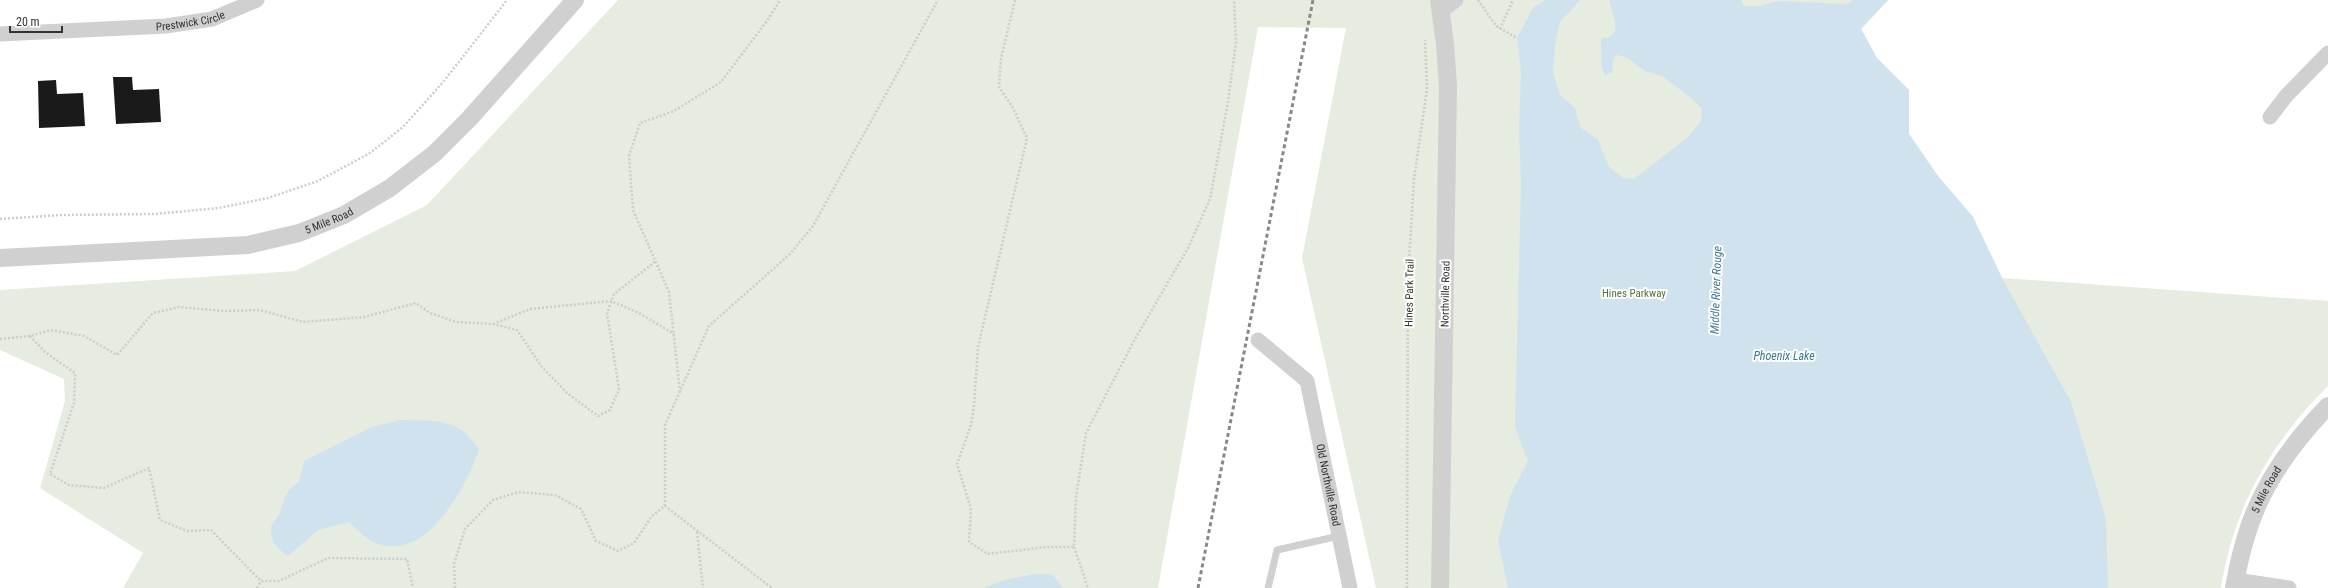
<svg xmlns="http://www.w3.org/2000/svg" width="2328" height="588" viewBox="0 0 2328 588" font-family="'Roboto Condensed',sans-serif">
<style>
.green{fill:#e6ecdf}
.water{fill:#cfe2ee}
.building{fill:#1a1a1a}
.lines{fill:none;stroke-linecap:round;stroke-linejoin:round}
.path{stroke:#cdcdcd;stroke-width:2.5;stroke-dasharray:2 2;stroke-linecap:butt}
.service{stroke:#d0d0d0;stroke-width:7}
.minor{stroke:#d0d0d0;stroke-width:15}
.tertiary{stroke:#d0d0d0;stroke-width:18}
.rail{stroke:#888;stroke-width:3;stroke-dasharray:4 3;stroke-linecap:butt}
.labels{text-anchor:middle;stroke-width:4;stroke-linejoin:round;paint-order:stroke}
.street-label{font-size:11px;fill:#333;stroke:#fff}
.park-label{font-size:11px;fill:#56703f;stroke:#fff}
.water-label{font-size:12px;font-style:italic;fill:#3f7597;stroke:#fff}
</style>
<rect width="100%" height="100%" fill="#fff"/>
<path class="green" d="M618 0H1888L1861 29 1877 58 1909 90V134L1938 176 1973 217 2002 278 2328 301V386C2271 442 2233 509 2221 588H1376L1302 258 1346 28 1258 27 1158 588H123L143 553 40 488 65 401 64 379 0 350V290L295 271 427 205Z"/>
<path class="water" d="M1545 0H1580L1560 22 1555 45 1553 72 1560 95 1575 108 1580 127 1598 140 1609 167 1623 178 1634 179 1688 137 1701 121 1702 109 1695 101 1662 76 1645 71 1626 57 1616 55 1613 60 1612 72 1605 75 1602 68 1601 41 1602 37 1608 38 1615 32V21L1609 0H1741L1743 6H1760L1778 1 1847 4 1853 0H1888L1861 29 1877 58 1909 90V134L1938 176 1973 217 2002 278 2071 402 2106 519 2108 588H1508L1498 541 1510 496 1528 461 1515 427 1521 184 1519 129 1521 72 1517 38 1533 8Z
M400 420C434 421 459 417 479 450 466 486 428 561 378 544 367 541 358 530 349 522L318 530 288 556C278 550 270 541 271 528 272 523 278 517 280 512 285 498 286 490 299 482L304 461 372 427Z
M1034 574H1052L1063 588H984L1001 581Z"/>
<path class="building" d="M113 77H132L133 90 159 89 161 122 116 124Z
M56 80 57 94 83 93 85 126 39 128 38 81Z"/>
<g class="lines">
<path class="path" d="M1015 0 1001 59 999 87 1013 108 1027 138 978 347 974 405 971 425 957 464 971 509 969 542 988 554 1046 547H1074L1076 497 1086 433 1135 339 1188 248 1210 199 1228 102 1236 42 1234 0
M1478 0 1496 26 1517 38
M1500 29 1513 0
M0 219 61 215 155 214 219 208 268 198 318 181 370 153 403 127 444 81 507 0
M493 324 530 309 611 301 639 313 674 334
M30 336 45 352 75 373 74 403 50 474 69 485 104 488 149 468 160 520 187 531 211 530 261 581H279L328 558 407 559 413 588
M0 339 30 336 51 330 84 336 117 355 153 313 179 307 224 311 260 310 303 322 364 317 416 303 430 313 456 322 493 324 517 330 541 366 567 393 598 416 610 410 619 389 607 313 614 294 656 261
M680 392 669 292 633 210 629 156 640 123 674 111 721 82 767 21 780 0
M665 506V425L709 326 790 254 813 226 938 0
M697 532 703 588
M1074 547 1088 588
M257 588 261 581
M455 588 454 564 465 529 493 500 518 492 555 495 581 509 596 541 618 551 634 543 652 516 665 506 772 588
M1407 588 1408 278 1414 179 1427 89 1425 40"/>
<path class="service" d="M1268 588 1277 550 1339 536"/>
<g class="minor">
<path d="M1441 11 1456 0"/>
<path id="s1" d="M0 34 166 26 212 19 257 0"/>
<path d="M2270 117 2286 96 2328 53"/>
<path id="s2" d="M1258 340 1307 381 1350 588"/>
<path d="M2236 580 2289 588"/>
</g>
<g class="tertiary">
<path d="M1439 0 1445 44 1448 86 1440 588"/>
<path id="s3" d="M0 258 248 245 299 233 344 215 390 188 435 153 469 119 575 0"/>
<path id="s4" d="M2234 588C2237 572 2240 556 2245 540 2259 489 2291 444 2328 406"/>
</g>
<path class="rail" d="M1198 588 1313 0"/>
</g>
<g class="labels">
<g class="street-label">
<text dy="4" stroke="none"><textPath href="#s1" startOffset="191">Prestwick Circle</textPath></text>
<text dy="4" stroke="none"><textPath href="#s3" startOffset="333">5 Mile Road</textPath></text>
<text transform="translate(1409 293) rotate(-89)" y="4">Hines Park Trail</text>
<text transform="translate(1445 294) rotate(-89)" y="4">Northville Road</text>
<text dy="4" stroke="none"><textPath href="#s2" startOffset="170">Old Northville Road</textPath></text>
<text dy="4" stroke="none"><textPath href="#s4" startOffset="104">5 Mile Road</textPath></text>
</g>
<g class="park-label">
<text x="1634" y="297">Hines Parkway</text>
</g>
<g class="water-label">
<text transform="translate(1716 290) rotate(-88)" y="4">Middle River Rouge</text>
<text x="1784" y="360">Phoenix Lake</text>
</g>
</g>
<path d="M10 26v6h52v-6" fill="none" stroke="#333333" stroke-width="2"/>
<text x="16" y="26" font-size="12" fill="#333333" stroke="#ffffff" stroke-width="3" paint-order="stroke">20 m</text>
</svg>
